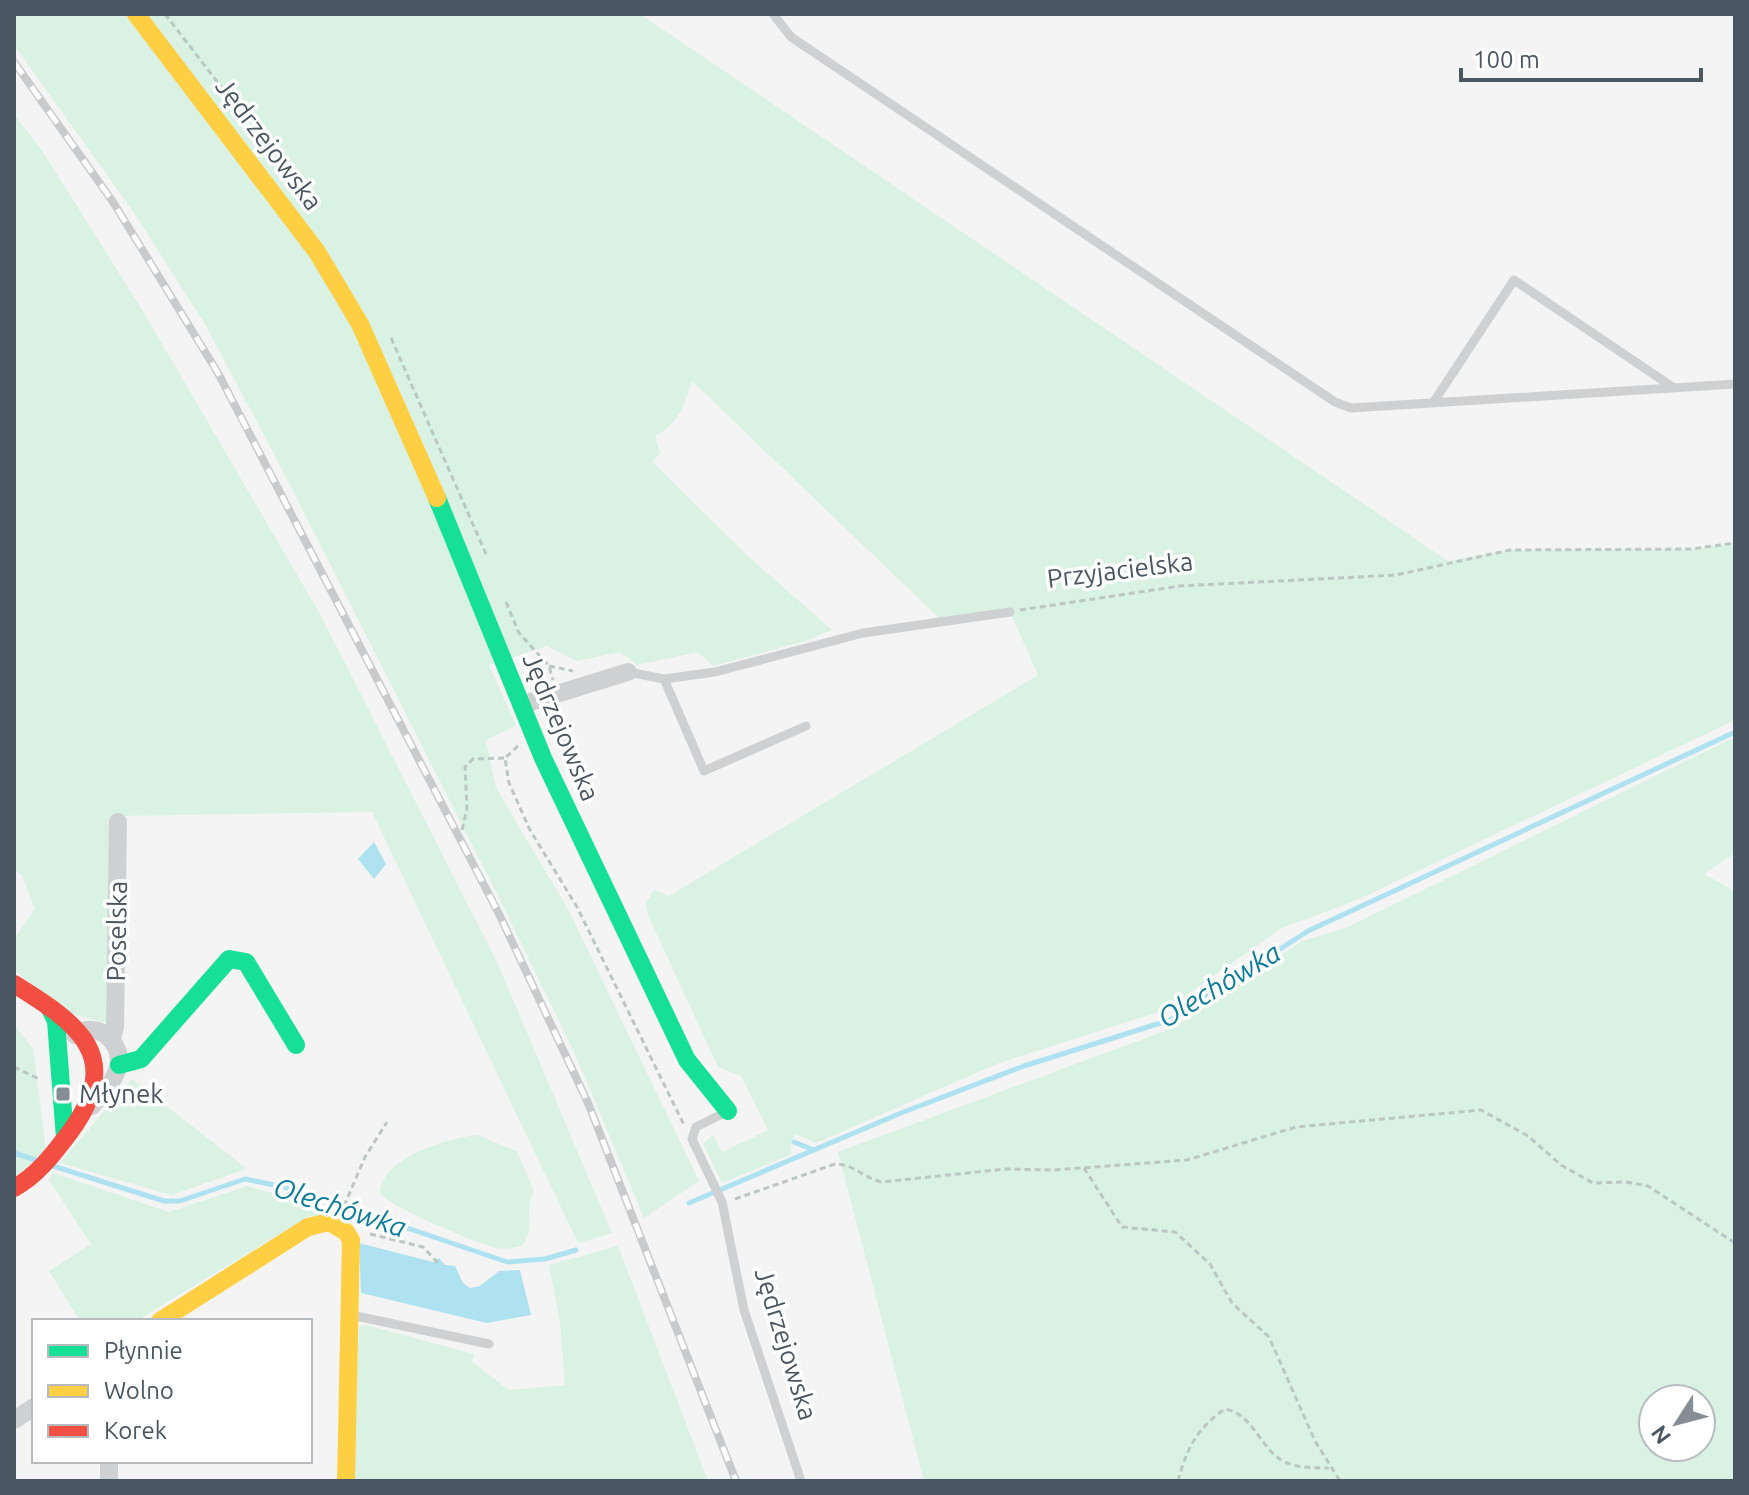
<svg xmlns="http://www.w3.org/2000/svg" width="1749" height="1495" viewBox="0 0 1749 1495" font-family="Ubuntu,sans-serif">
<style>
.green{fill:#d9f2e3;fill-rule:evenodd}
.water{fill:#aee2f0}
.lines{fill:none;stroke-linecap:round;stroke-linejoin:round}
.stream{stroke:#aee2f0;stroke-width:5}
.path{stroke:#bcc7c4;stroke-width:3;stroke-dasharray:6 4;stroke-linecap:butt}
.lane{stroke:#ced0d2;stroke-width:9}
.street{stroke:#ced0d2;stroke-width:18}
.fast{stroke:#16e098;stroke-width:18}
.slow{stroke:#ffcf43;stroke-width:18}
.jam{stroke:#f24e42;stroke-width:18}
.rail-casing{stroke:#c9cacc;stroke-width:8}
.rail{stroke:#fff;stroke-width:5;stroke-dasharray:15;stroke-linecap:butt}
.poi-dot{fill:#868d94;stroke:#fff;stroke-width:3}
.labels{text-anchor:middle;stroke-width:7;stroke-linejoin:round;paint-order:stroke}
.street-label{font-size:26px;fill:#4a5661;stroke:#fff}
.poi-label{font-size:26px;fill:#4a5661;stroke:#fff;text-anchor:start}
.water-label{font-size:28px;font-style:italic;fill:#0c7c9b;stroke:#fff}
</style>
<rect width="100%" height="100%" fill="#f4f4f4"/>
<path class="green" d="M14 14H640L1448 561 1510 550 1691 549 1735 543V720L1357 900 1282 928 1165 1010 999 1063 816 1143 795 1134 790 1146 792 1154 722 1183 703 1144 713 1135 722 1152 768 1130 741 1076 718 1067 648 915 646 903 654 890 669 896 1038 675 1010 612 942 621 692 381C684 405 679 424 655 436L660 453 652 462 750 558 832 630 805 641 713 666 698 652 637 665 620 652 577 661 547 646 489 665 516 726 486 740 496 788 569 911 699 1181 644 1218 575 1054 502 904 283 471 206 326 133 211 14 45Z
M14 114 43 152 144 313 320 614 497 962 612 1233 578 1243 372 812 113 816 107 1023 71 1014 14 970V939L35 909 22 875 14 869Z
M1735 737V853L1704 874 1735 891V1481H924L838 1152 1173 1028 1302 941 1348 927ZM1701 1399V1447H1653V1399Z
M14 1025 33 1048 46 1150 14 1178Z
M132 1079 247 1169 171 1195 60 1163Z
M477 1135 517 1151 534 1192C523 1211 537 1229 521 1246 512 1248 506 1250 497 1248 479 1245 386 1205 380 1193 382 1157 448 1138 477 1135Z
M53 1173 169 1212 247 1186 341 1212 340 1217 309 1216 136 1321H80L49 1271 91 1244 49 1180Z
M618 1246 708 1481H351L359 1327 366 1325 474 1354 472 1362 509 1390 565 1385 560 1322 549 1265Z"/>
<path class="water" d="M374 842 386 864 374 879 358 859Z
M359 1243 433 1262 439 1258 445 1265 455 1266 463 1283 470 1288 480 1286 499 1271 520 1270 531 1315 487 1323 361 1293Z"/>
<g class="lines">
<path class="stream" d="M794 1142 814 1150
M14 1153 36 1160
M53 1166 164 1201H180L245 1179 293 1189 507 1262 545 1259 576 1250
M689 1203 901 1113 1024 1066 1170 1020 1308 931 1735 732"/>
<path class="path" d="M165 14 302 192
M391 338 486 554
M506 602 519 633 549 666 553 680
M1020 610 1180 586 1396 575 1510 550 1691 549 1735 543
M549 666 573 671
M560 710 567 758
M518 746 505 758 509 783 530 830 577 907 684 1125
M462 830 467 809 465 767 473 759 505 758
M14 1067 39 1079
M1084 1168 1122 1227 1175 1232 1210 1264 1232 1303 1269 1337 1315 1441 1340 1481
M735 1199 835 1164C853 1164 863 1177 881 1182L1006 1169 1053 1170 1187 1160 1296 1127 1481 1110 1528 1136 1561 1165 1593 1183 1626 1182 1648 1186 1735 1243
M344 1206 365 1157 387 1122
M370 1234 423 1247 439 1264
M1178 1481C1187 1448 1197 1428 1225 1409 1254 1414 1260 1450 1285 1462 1299 1468 1314 1468 1329 1468"/>
<path class="lane" d="M773 14 791 37 1335 402 1351 408 1735 384
M1433 403 1514 280 1674 388
M628 672 664 679 715 672 863 633 1010 612
M664 679 704 771 806 726
M726 1112 696 1127 692 1139 722 1202 744 1310 801 1481
M351 1315 489 1344"/>
<path class="street" d="M521 705 628 672
M75 1035C95 1020 120 1039 119 1062 117 1080 102 1094 92 1106
M112 1039 115 1027 118 822
M14 1420 34 1407
M109 1481V1461"/>
<path class="fast" d="M437 498 543 758 687 1060 728 1111
M50 1009 56 1021 65 1138
M119 1065 141 1059 229 959 246 962 296 1045"/>
<path class="slow" d="M136 14 317 252 360 324 437 498
M160 1321 308 1227 329 1222 346 1232 351 1240 346 1481"/>
<path class="jam" d="M14 984C77 1023 126 1056 70 1132 54 1153 38 1175 14 1188"/>
<g class="rail-casing">
<path id="rail" d="M14 62 113 202 218 373 499 914 588 1103 736 1481"/>
</g>
<use href="#rail" class="rail"/>
</g>
<rect class="poi-dot" x="55" y="1086" width="16" height="16" rx="4"/>
<g class="labels">
<g class="street-label">
<text transform="translate(269 144) rotate(53)" y="9">Jędrzejowska</text>
<text transform="translate(1120 570) rotate(-7)" y="9">Przyjacielska</text>
<text transform="translate(561 727) rotate(67)" y="9">Jędrzejowska</text>
<text transform="translate(117 931) rotate(-89)" y="9">Poselska</text>
<text transform="translate(786 1344) rotate(73)" y="9">Jędrzejowska</text>
</g>
<g class="poi-label">
<text x="79" y="1103">Młynek</text>
</g>
<g class="water-label">
<text transform="translate(1219 985) rotate(-31)" y="10">Olechówka</text>
<text transform="translate(340 1207) rotate(18)" y="10">Olechówka</text>
</g>
</g>
<rect width="1749" height="1495" fill="none" stroke="#4a5661" stroke-width="32"/>
<rect x="32" y="1319" width="280" height="144" fill="#ffffff" stroke="#b7bbc0" stroke-width="2"/>
<rect x="48" y="1345" width="40" height="12" fill="#16e098" stroke="#b7bbc0" stroke-width="2"/>
<text x="104" y="1359" font-size="24" fill="#4a5661">Płynnie</text>
<rect x="48" y="1385" width="40" height="12" fill="#ffcf43" stroke="#b7bbc0" stroke-width="2"/>
<text x="104" y="1399" font-size="24" fill="#4a5661">Wolno</text>
<rect x="48" y="1425" width="40" height="12" fill="#f24e42" stroke="#b7bbc0" stroke-width="2"/>
<text x="104" y="1439" font-size="24" fill="#4a5661">Korek</text>
<g transform="translate(1677 1423) rotate(234)"><circle r="38" fill="#ffffff" stroke="#b7bbc0" stroke-width="2"/>
<path d="M0-6L14 30L0 20L-14 30Z" fill="#868d94"/>
<text y="-12" font-size="22" font-weight="bold" text-anchor="middle" fill="#4a5661">N</text>
</g>
<path d="M1461 68v12h240v-12" fill="none" stroke="#4a5661" stroke-width="4"/>
<text x="1473" y="68" font-size="24" fill="#4a5661" stroke="#ffffff" stroke-width="6" paint-order="stroke">100 m</text>
</svg>
